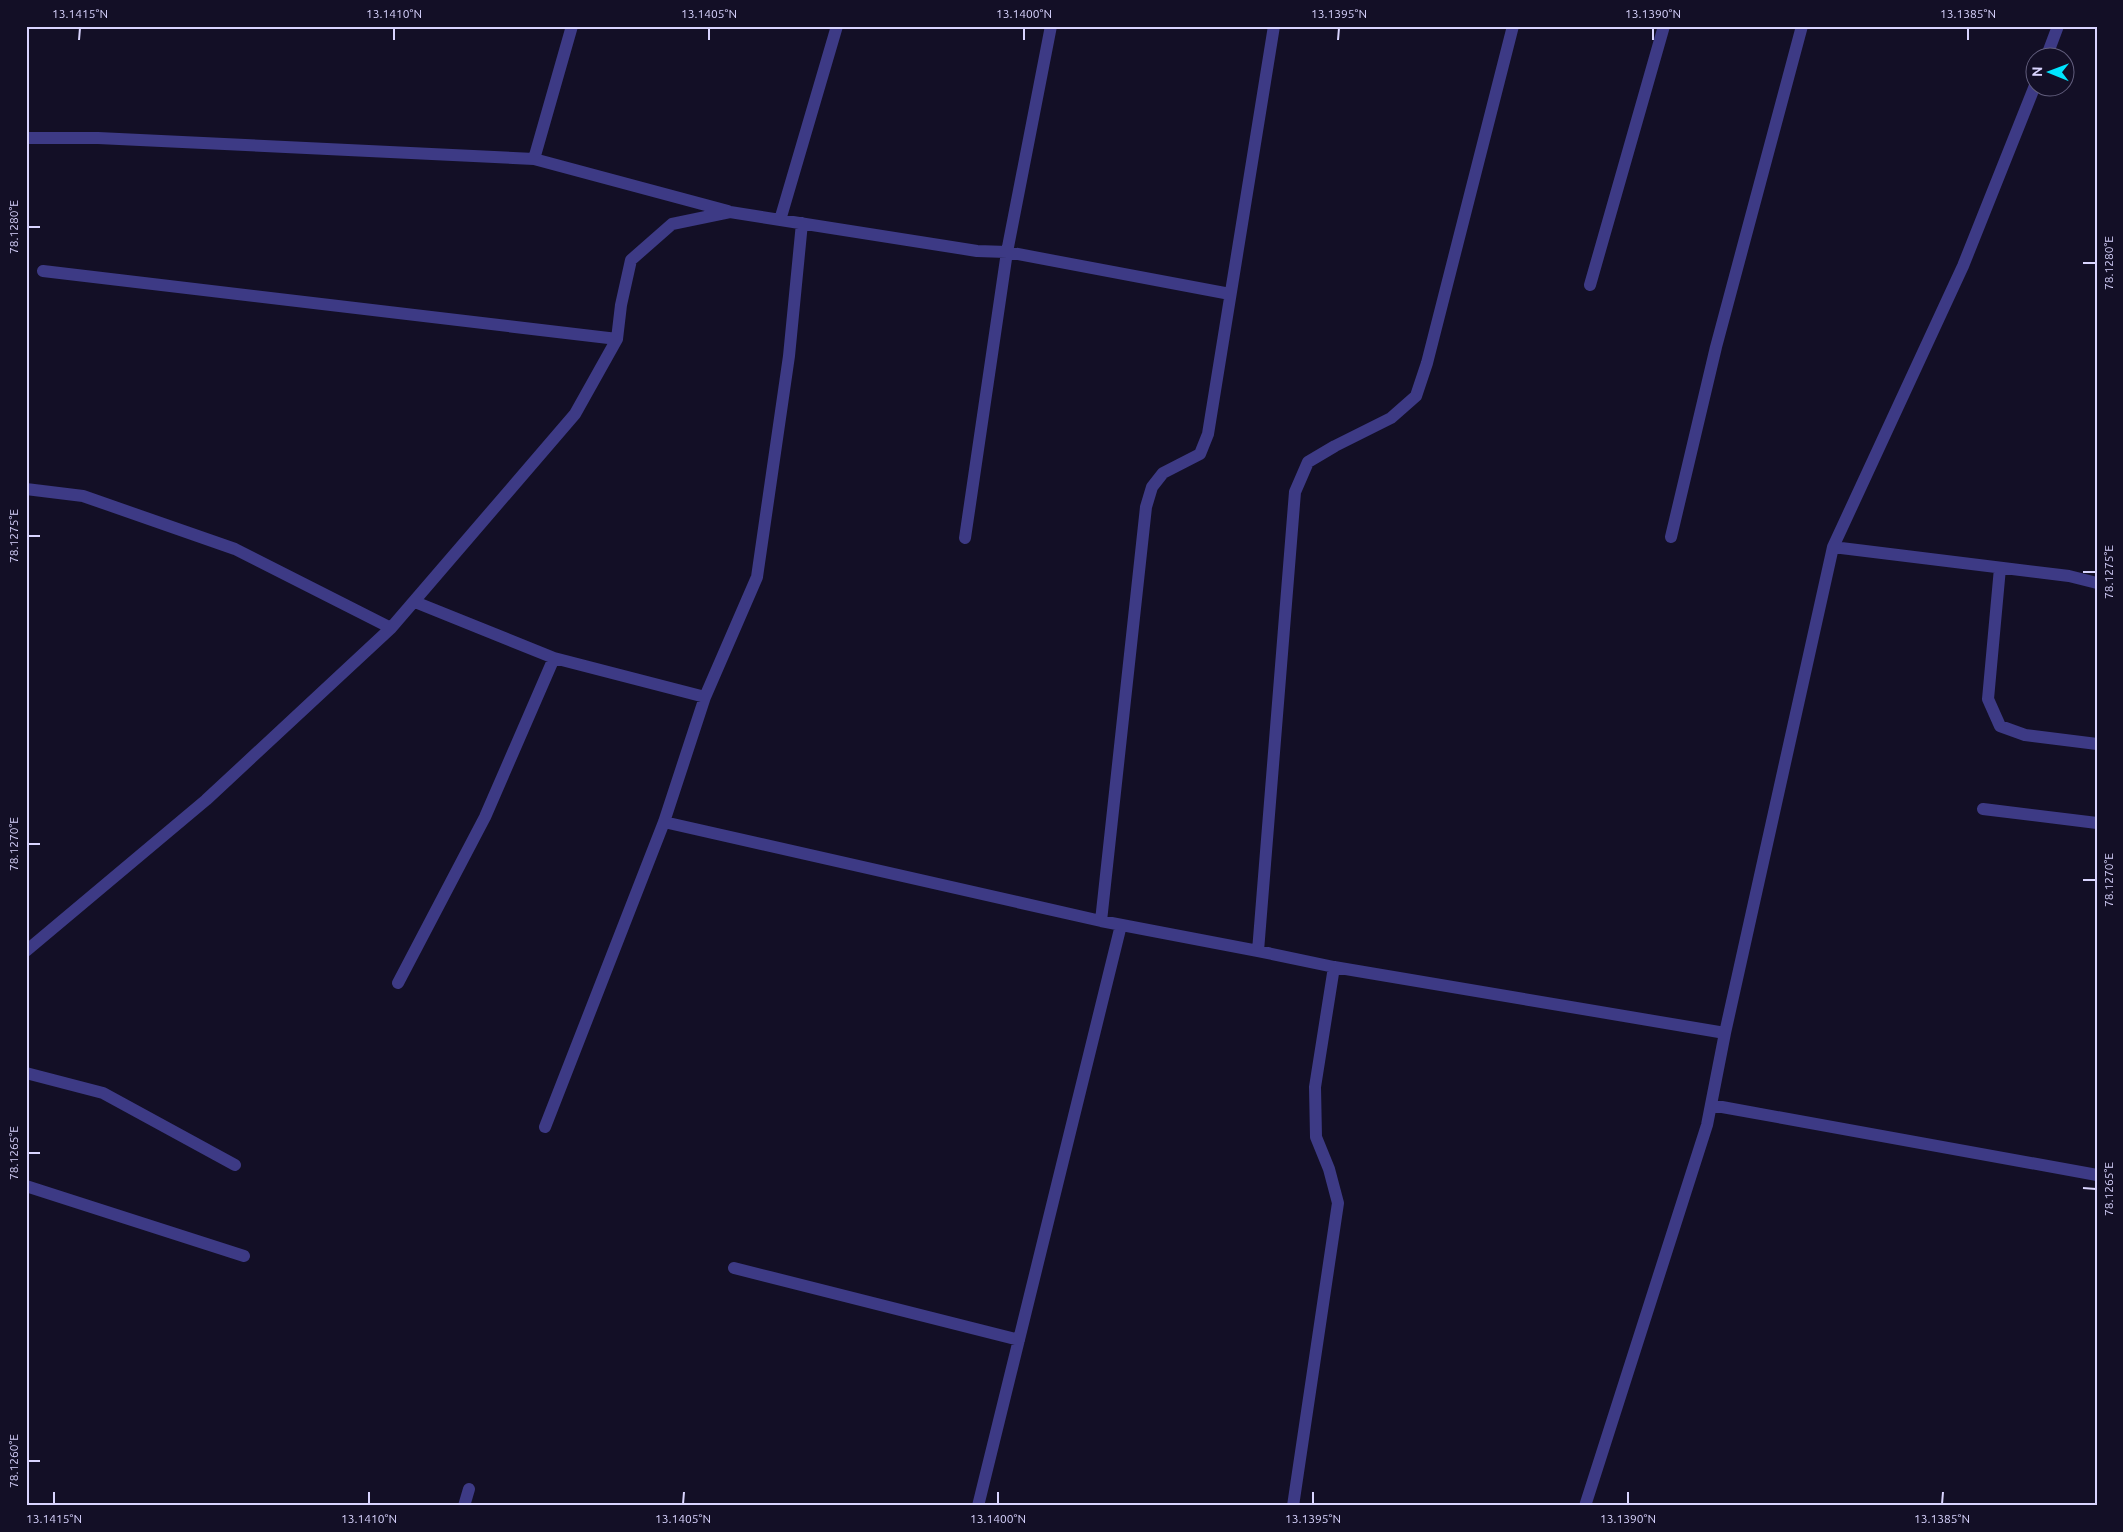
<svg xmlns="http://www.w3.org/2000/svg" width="2123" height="1532" viewBox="0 0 2123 1532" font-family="Ubuntu,sans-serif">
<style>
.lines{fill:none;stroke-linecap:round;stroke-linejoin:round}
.minor{stroke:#3d3a85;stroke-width:12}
.ticks{fill:none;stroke:#d9d4ff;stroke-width:2}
.neatline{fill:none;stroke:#d9d4ff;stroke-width:2}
.ticks-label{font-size:12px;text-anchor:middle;fill:#d9d4ff}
</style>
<rect width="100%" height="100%" fill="#130f26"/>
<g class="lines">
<path class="minor" d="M2046 58 2058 26
M26 138H98L534 159 728 211
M534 159 572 26
M780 220 837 26
M43 271 617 339
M1590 285 1664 26
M26 489 83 496 235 549 391 628
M1671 537 1716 347 1802 26
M965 538 1007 252 1051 26
M1833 547 2069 576 2097 583
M2000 568 1988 699 2000 726 2025 735 2097 744
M415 602 554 658 705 697
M1983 809 2097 823
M664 822 1101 921 1258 951 1334 967 1725 1033
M1101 921 1146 507 1152 487 1163 473 1200 454 1208 434 1274 26
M26 951 206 800 391 628 575 414 617 339 621 305 631 260 672 224 730 212 977 251 1007 252 1230 294
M1258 951 1295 492 1308 462 1335 446 1391 418 1416 396 1427 363 1513 26
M398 983 485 817 554 658
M26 1073 103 1093 235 1165
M1711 1105 2097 1175
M545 1127 664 822 705 697 757 577 789 356 802 223
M26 1186 244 1256
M734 1268 1019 1340
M464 1506 469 1489
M978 1506 1121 925
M1293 1506 1338 1203 1329 1169 1316 1137 1315 1087 1334 967
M1585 1506 1707 1125 1725 1033 1833 547 1963 266 2036 83"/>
</g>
<path class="ticks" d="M79 40 80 28M394 40V28M709 40V28M1024 40V28M1338 40 1339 28M1653 40V28M1968 40V28M28 227H40M2083 263H2096M28 536H40M2083 572H2096M28 844H40M2083 880H2096M28 1153H40M2083 1188 2096 1189M28 1461H40M54 1504V1492M369 1504V1492M683 1504 684 1492M998 1504V1492M1313 1504V1492M1628 1504V1492M1942 1504 1943 1492"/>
<rect width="2123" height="1532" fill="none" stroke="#130f26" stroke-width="55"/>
<g transform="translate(2050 72) rotate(271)"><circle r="24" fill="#130f26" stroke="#625e7d"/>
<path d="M0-4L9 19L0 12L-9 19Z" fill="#00e5ff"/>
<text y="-8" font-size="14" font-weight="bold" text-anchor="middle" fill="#d9d4ff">N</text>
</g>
<rect x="28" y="28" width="2068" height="1476" class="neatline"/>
<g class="ticks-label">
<text x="80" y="18">13.1415°N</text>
<text x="394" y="18">13.1410°N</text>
<text x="709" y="18">13.1405°N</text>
<text x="1024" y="18">13.1400°N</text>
<text x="1339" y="18">13.1395°N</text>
<text x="1653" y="18">13.1390°N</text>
<text x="1968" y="18">13.1385°N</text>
<text transform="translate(14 227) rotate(-90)" y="4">78.1280°E</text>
<text transform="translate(2109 263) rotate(-90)" y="4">78.1280°E</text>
<text transform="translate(14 536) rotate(-90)" y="4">78.1275°E</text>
<text transform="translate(2109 572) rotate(-90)" y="4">78.1275°E</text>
<text transform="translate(14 844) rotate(-90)" y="4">78.1270°E</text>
<text transform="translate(2109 880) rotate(-90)" y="4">78.1270°E</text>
<text transform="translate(14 1153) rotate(-90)" y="4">78.1265°E</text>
<text transform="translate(2109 1189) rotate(-90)" y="4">78.1265°E</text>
<text transform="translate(14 1461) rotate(-90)" y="4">78.1260°E</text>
<text x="54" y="1523">13.1415°N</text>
<text x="369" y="1523">13.1410°N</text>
<text x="683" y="1523">13.1405°N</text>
<text x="998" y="1523">13.1400°N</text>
<text x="1313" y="1523">13.1395°N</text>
<text x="1628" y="1523">13.1390°N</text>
<text x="1942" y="1523">13.1385°N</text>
</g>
</svg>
